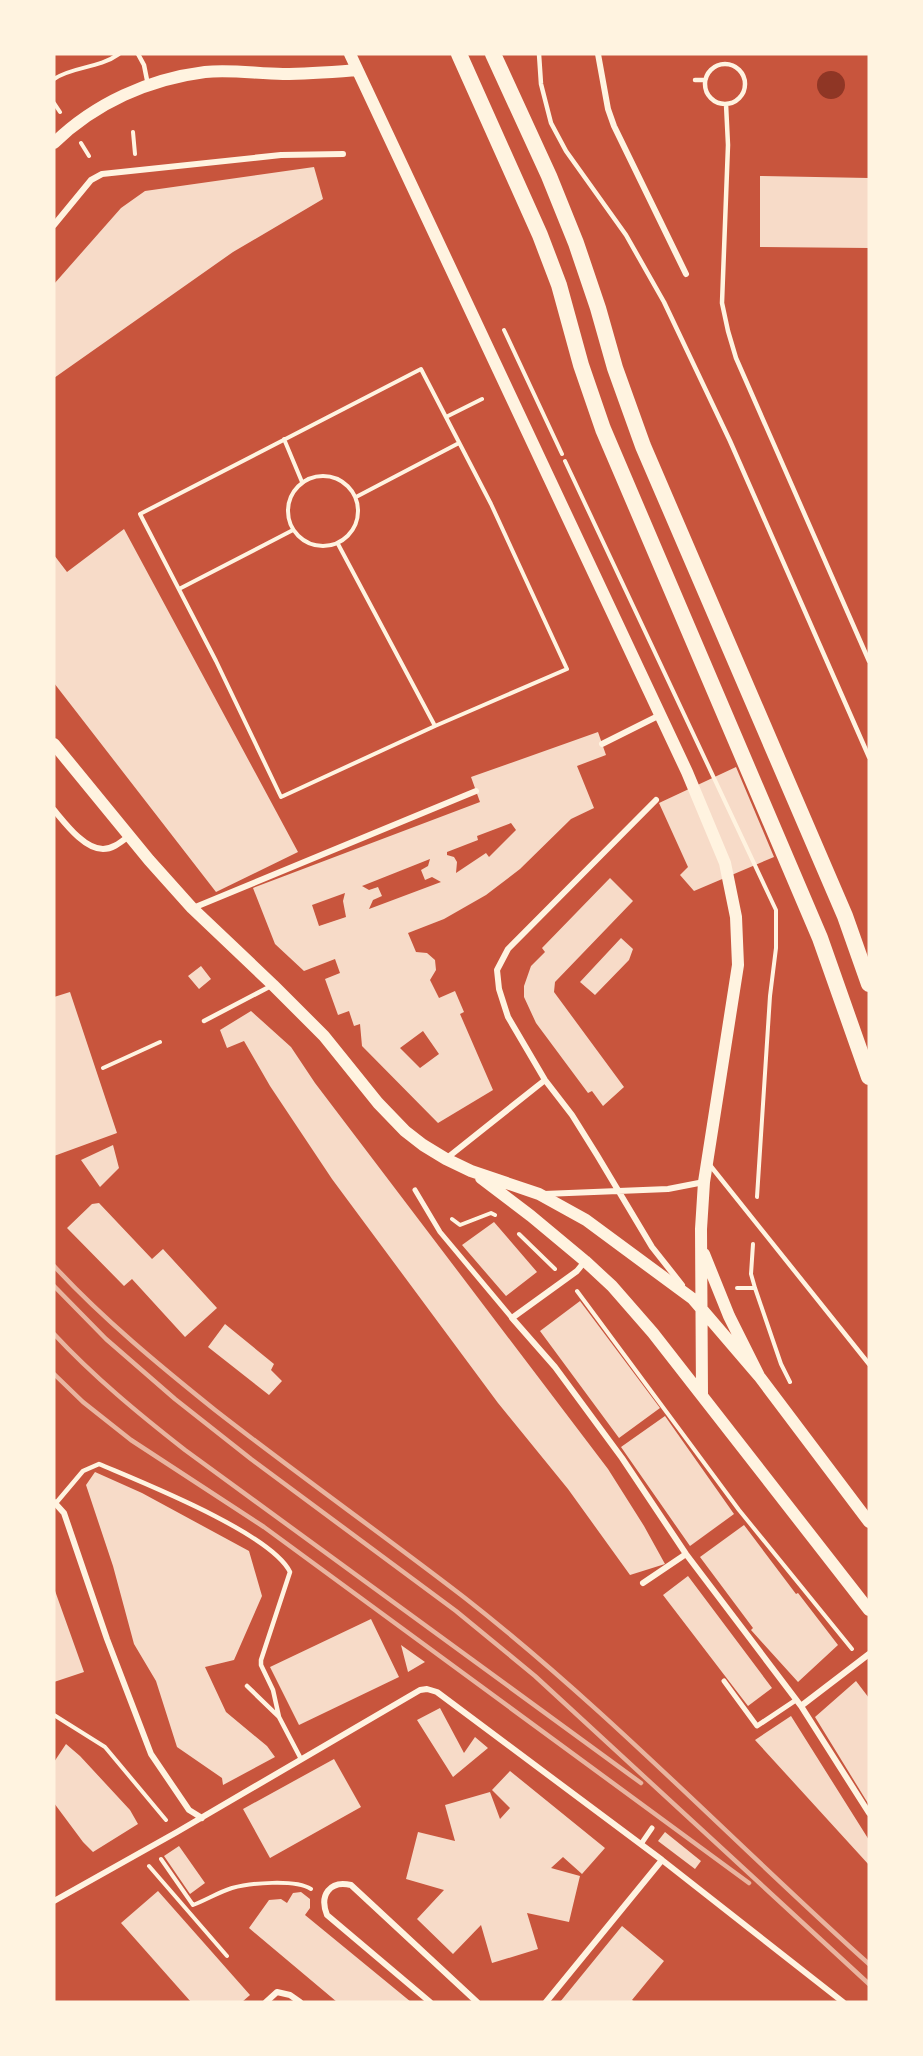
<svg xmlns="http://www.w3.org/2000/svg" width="923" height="2056" viewBox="0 0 923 2056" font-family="'Roboto Condensed',sans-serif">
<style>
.water{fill:#8f3625}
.building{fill:#f7dbc8;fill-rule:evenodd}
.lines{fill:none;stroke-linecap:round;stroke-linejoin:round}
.path{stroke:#fff3e0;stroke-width:4}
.service{stroke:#fff3e0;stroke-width:4.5}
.pedestrian{stroke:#fff3e0;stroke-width:5}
.minor{stroke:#fff3e0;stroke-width:6}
.secondary{stroke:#fff3e0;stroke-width:12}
.trunk{stroke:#fff3e0;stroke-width:16}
.rail{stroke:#e9b49f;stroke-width:4.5}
</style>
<rect width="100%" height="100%" fill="#c8553d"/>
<path class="water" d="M817 85a14 14 0 1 1 28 0a14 14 0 1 1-28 0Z"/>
<path class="building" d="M314 167 323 199 233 252 54 378V284L121 208 145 191Z
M760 176 869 178V248L760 247Z
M124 529 298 852 216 892 54 683V555L67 572Z
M598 732 606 755 577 766 594 808 571 819 520 869 486 895 444 919 408 933 416 952 427 953 435 960 436 970 430 980 439 998 455 991 464 1012 460 1014 493 1090 438 1123 362 1046 360 1024 354 1026 349 1011 338 1015 325 979 340 973 335 959 304 971 275 944 253 888 480 802 471 777ZM511 823 516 830 489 857 486 853 456 873 457 862 454 857 447 855V852L478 840 477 836ZM430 859 428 866 421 870 425 880 432 877 441 882 369 909 373 900 382 896 378 887 369 890 362 886ZM345 893 343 901 346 917 319 926 312 905ZM423 1031 439 1054 420 1068 400 1048Z
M736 767 774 857 694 891 680 875 688 867 659 803Z
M610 878 633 901 555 982 554 992 624 1087 603 1106 592 1091 588 1093 536 1023 524 997V986L531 966 545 952 542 948Z
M621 938 633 949 629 960 595 995 580 982Z
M201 966 211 979 199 989 188 976Z
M70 992 117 1133 54 1156V997Z
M251 1011 291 1047 315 1083 608 1469 644 1526 665 1564 630 1575 568 1489 498 1403 332 1179 270 1086 244 1041 227 1048 220 1030Z
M113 1145 119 1168 100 1187 81 1160Z
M99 1203 152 1259 163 1249 217 1308 185 1337 132 1279 124 1286 67 1228 92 1204Z
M494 1222 537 1272 506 1296 462 1245Z
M580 1301 660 1408 619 1438 540 1331Z
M225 1324 274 1364 271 1370 282 1381 269 1395 208 1347Z
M665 1416 734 1514 690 1546 621 1447Z
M95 1472 142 1493 249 1551 262 1596 234 1660 205 1667 226 1712 267 1746 275 1757 223 1785 222 1778 177 1747 156 1681 134 1644 113 1566 86 1485Z
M744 1525 796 1594 798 1593 838 1645 798 1682 751 1630 753 1628 700 1557Z
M688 1576 772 1688 748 1706 663 1595Z
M54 1588 84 1672 54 1682Z
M371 1619 399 1677 299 1725 270 1667Z
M401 1645 425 1662 408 1672Z
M856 1681 869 1698V1805L815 1717Z
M440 1708 464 1753 475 1737 488 1748 453 1777 417 1720Z
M791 1716 869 1840V1865L755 1740Z
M66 1744 80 1756 130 1810 138 1824 93 1852 83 1842 54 1803V1762Z
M334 1759 361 1807 270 1858 243 1809Z
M510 1771 605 1848 582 1874 563 1857 551 1868 580 1876 569 1922 527 1913 538 1949 492 1963 481 1925 453 1954 417 1919 444 1890 406 1879 418 1832 455 1841 445 1805 490 1792 500 1819 510 1808 492 1790Z
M665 1832 701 1861 695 1869 658 1841Z
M179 1846 205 1883 190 1894 164 1856Z
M158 1891 250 1995 242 2002H191L121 1923Z
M301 1892 310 1899V1908L305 1915 411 2002H337L249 1928 269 1900 281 1899 287 1903 293 1893Z
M622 1926 664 1961 632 2000 635 2002H560Z"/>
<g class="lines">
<path class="path" d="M54 79C73 66 98 69 119 54
M54 103 60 112
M133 132 135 154
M81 143 89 156
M504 330 562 454
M421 369 491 504 567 669 435 726 281 797 216 661 140 514Z
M446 417 482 399
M284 439 302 482
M565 461 776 910V948L770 996 757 1197
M288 511a35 35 0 1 1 70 0a35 35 0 1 1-70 0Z
M356 497 459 443
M338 544 435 726
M179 589 293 530
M103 1068 160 1042
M452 1219 460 1225 491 1213 495 1215
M519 1234 555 1269
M753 1244 751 1274 755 1288 781 1364 790 1382
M737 1288H755
M577 1291 739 1510 852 1649
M54 1715 105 1747 166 1820
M161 1859 193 1905C206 1900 219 1892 232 1888 250 1883 295 1879 311 1889
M149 1866 227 1956"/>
<path class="service" d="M138 54 144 65 148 85
M539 54 541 84 551 123 566 151 626 235 664 302 730 441 869 757
M705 84a20 20 0 1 1 40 0a20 20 0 1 1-40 0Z
M695 80H705
M726 104 728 145 722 303 728 331 736 358 869 661
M204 1021 271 986
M709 1164 869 1364
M56 1503 83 1471 99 1464C141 1482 271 1533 290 1572L261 1660V1665L273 1690 279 1717
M247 1686 279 1717 301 1759"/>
<path class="pedestrian" d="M415 1190 440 1232 512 1318
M724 1681 757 1726 796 1700
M641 1844 652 1828"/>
<path class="minor" d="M598 54 608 109 614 126 686 274
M54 225 91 180 102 174 281 155 343 154
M602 744 660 715
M656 800 508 949 497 970 499 989 508 1017 545 1080 572 1115 597 1155 652 1247 682 1285
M54 810C65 823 84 849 103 849 113 849 121 842 129 836
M193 908 476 791
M447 1158 545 1080
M544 1194 668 1189 704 1182
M585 1261 577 1271 512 1318 555 1367 622 1458 686 1554 801 1706 869 1813
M54 1502 64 1513 107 1639 151 1754 189 1810 202 1818
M643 1583 686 1554
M801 1706 869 1654
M54 1901 177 1832 420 1690 427 1689 437 1692 662 1860 843 2002
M266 2002 277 1992 290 1995 300 2002
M430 2002 327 1915C319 1895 330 1880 351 1885L477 2002
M546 2002 662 1860"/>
<path class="secondary" d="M350 54 687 772 725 863 736 917 738 965 704 1182 701 1229 702 1395
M54 143C95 103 149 79 205 72 231 69 258 74 283 74 308 74 332 72 357 70
M54 744 149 860 192 908 273 985 324 1036 378 1103 405 1131 423 1145 446 1159 471 1171 539 1194 586 1220 693 1299 759 1376
M481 1178 531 1216 585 1261 612 1286 653 1333 869 1610
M704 1254 729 1316 759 1376 869 1522"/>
<path class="trunk" d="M459 54 540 235 559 285 581 365 603 429 820 938 869 1077
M493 54 549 176 576 243 598 308 615 368 643 446 845 916 869 984"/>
<path class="rail" d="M54 1266C103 1319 159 1365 215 1410 297 1474 382 1534 465 1598 608 1710 734 1843 869 1964
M54 1286 106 1339 175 1399 251 1459 456 1611 535 1676 869 1984
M54 1334C94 1377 139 1414 185 1450L641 1783
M54 1374 83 1402 131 1440 264 1527 749 1883"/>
</g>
<rect width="923" height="2056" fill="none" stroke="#fff3e0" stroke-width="111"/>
</svg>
